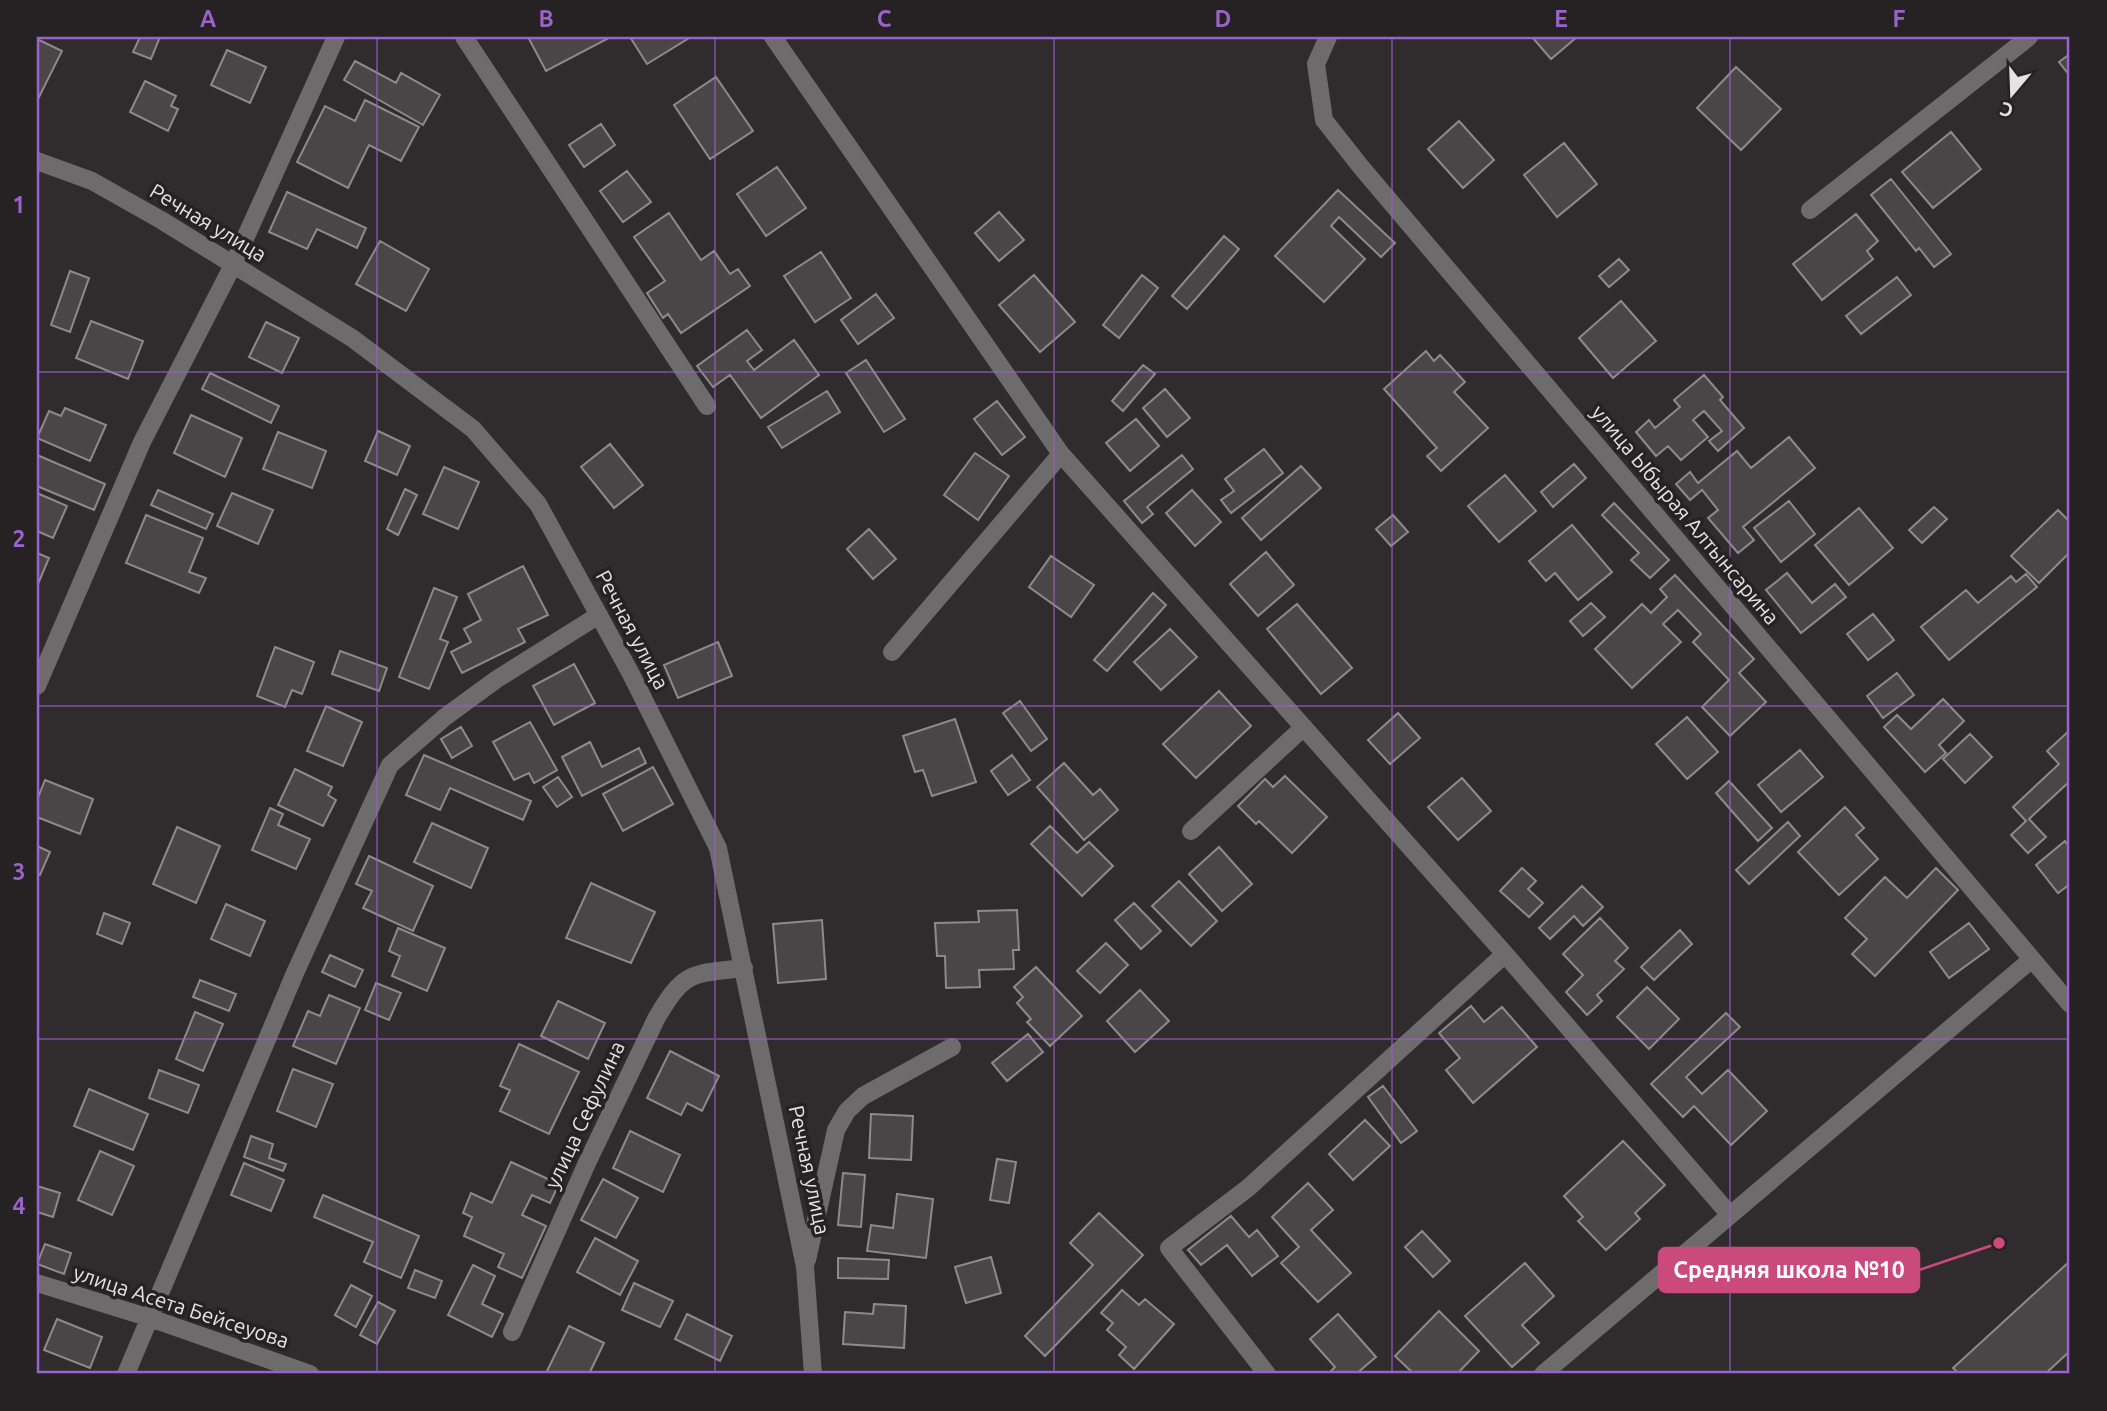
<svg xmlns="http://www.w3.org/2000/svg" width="2107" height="1411" viewBox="0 0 2107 1411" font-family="Ubuntu,sans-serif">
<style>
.building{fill:#4a4648;stroke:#8e8a8c;stroke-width:2}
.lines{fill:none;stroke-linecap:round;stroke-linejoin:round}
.minor{stroke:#6d6b6c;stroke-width:18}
.grid{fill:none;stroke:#9a63ca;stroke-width:2;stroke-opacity:0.55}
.labels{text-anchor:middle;stroke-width:7;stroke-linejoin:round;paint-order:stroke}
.street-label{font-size:21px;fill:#e4e2e3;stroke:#262224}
.leader{fill:none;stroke:#ca4a7d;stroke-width:2.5}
.callout-dot{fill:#ca4a7d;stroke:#262224;stroke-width:2.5}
.callout{fill:#ca4a7d;stroke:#ca4a7d;stroke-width:2.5}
.callout-label{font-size:23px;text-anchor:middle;font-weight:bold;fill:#fff}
.neatline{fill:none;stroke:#9a63ca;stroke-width:2.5}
.grid-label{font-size:23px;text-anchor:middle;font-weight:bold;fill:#9a63ca}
</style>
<rect width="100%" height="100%" fill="#302c2e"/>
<path class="building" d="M140 37H160L151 59 133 52Z
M528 37H605L607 39 546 71Z
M630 37H688L689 38 647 64Z
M1532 37H1577L1551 59Z
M37 39 62 51 37 101Z
M227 50 266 67 250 103 211 85Z
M2070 54V76L2059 62Z
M355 61 396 83 401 73 440 95 423 125 344 80Z
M1736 67 1781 109 1741 150 1697 108Z
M716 77 753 131 710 159 674 105Z
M145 81 176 96 171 106 178 109 168 131 130 112Z
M365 100 419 127 401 161 369 145 348 188 297 162 325 106 355 121Z
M1459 121 1494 160 1463 188 1428 149Z
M601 124 615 145 584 167 569 145Z
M1951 132 1981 169 1933 208 1902 172Z
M1564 143 1597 184 1557 217 1524 175Z
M777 167 806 208 766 236 737 194Z
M627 171 651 202 623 222 600 191Z
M1891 179 1951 254 1934 267 1919 248 1916 251 1871 195Z
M1338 190 1395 243 1381 257 1339 217 1331 226 1365 259 1324 302 1275 256Z
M287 192 366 228 357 248 317 229 307 249 269 232Z
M999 212 1024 240 999 261 975 233Z
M669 213 701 260 714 251 730 274 738 269 750 286 681 333 668 314 663 318 647 293 665 281 634 237Z
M1856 214 1878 241 1867 251 1873 259 1822 300 1793 264Z
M1224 236 1239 249 1187 309 1172 296Z
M380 241 429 269 406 311 356 284Z
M821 252 851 298 815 322 784 276Z
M1619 259 1629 270 1609 287 1599 276Z
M70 271 89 278 70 332 51 325Z
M1034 275 1075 322 1040 352 999 305Z
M1142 275 1158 288 1119 338 1103 325Z
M1897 277 1911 295 1861 334 1846 316Z
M876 294 894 318 858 344 841 320Z
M1621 301 1656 341 1613 378 1579 338Z
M91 321 143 341 128 379 76 358Z
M266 322 299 338 282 373 249 357Z
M747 330 762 350 747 361 754 370 794 340 819 375 761 418 730 375 713 387 697 366Z
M1426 351 1434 361 1440 355 1465 382 1454 392 1488 428 1441 471 1427 456 1437 448 1384 389Z
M866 360 905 419 884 432 846 373Z
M1143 365 1155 374 1123 411 1112 401Z
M210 373 279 406 271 423 202 389Z
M1704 375 1723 397 1720 400 1744 428 1718 451 1709 441 1722 431 1704 411 1693 420 1708 437 1681 460 1668 446 1656 456 1636 432 1649 420 1655 428 1680 407 1674 400Z
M1165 389 1190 418 1167 437 1143 408Z
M827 391 840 412 782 448 768 427Z
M997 401 1025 437 1002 455 974 419Z
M65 408 106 425 90 461 37 438 49 411 61 416Z
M191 415 242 438 225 477 174 453Z
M1136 419 1159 446 1130 471 1106 443Z
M378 431 410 446 397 475 365 461Z
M278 432 326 451 312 488 263 469Z
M1789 437 1815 468 1743 527 1754 540 1738 553 1708 518 1718 510 1702 490 1690 500 1676 484 1690 472 1698 483 1737 451 1751 468Z
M610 444 643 485 614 508 581 467Z
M1264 449 1283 473 1231 513 1221 500 1234 491 1225 479Z
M975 453 1009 476 978 520 944 495Z
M37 455 105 484 94 510 37 486Z
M1182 455 1193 469 1147 507 1153 514 1142 523 1124 501Z
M1574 464 1586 478 1553 507 1541 492Z
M1301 466 1321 488 1261 540 1242 518Z
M444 467 479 482 458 529 423 514Z
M1505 475 1536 511 1499 542 1468 506Z
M405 489 417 495 398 535 387 529Z
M158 490 213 514 206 529 151 505Z
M1192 490 1221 522 1195 546 1166 513Z
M37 493 67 506 53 538 37 531Z
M232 493 273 510 258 544 217 526Z
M1789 501 1815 534 1781 562 1754 528Z
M1614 503 1669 560 1650 578 1631 560 1639 553 1602 515Z
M1934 507 1947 519 1922 543 1909 530Z
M1859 508 1893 548 1849 585 1815 545Z
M2058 510 2070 522V557L2068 554 2039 583 2011 556Z
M146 515 203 538 189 572 206 578 199 593 126 563Z
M1393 515 1408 532 1391 546 1376 529Z
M1572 525 1612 572 1578 600 1555 573 1546 581 1529 561Z
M869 529 896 559 873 579 847 549Z
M1266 552 1294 585 1258 616 1230 584Z
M37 553 49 558 38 584 37 583Z
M1051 556 1094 585 1071 617 1029 587Z
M523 566 548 615 518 629 525 642 462 673 451 652 471 642 464 629 481 620 468 594Z
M1787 573 1812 603 1835 584 1846 597 1801 633 1766 590Z
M2026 574 2037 587 1949 660 1921 627 1966 590 1978 603 2011 576 2016 582Z
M1675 575 1754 659 1739 673 1766 702 1730 736 1702 707 1729 680 1693 642 1701 634 1678 610 1663 624 1681 642 1632 688 1595 649 1642 604 1651 613 1667 597 1660 589Z
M434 588 457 597 440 639 448 642 429 689 399 677Z
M1153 593 1166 605 1107 671 1094 660Z
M1591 603 1605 617 1583 636 1570 621Z
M1297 604 1352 668 1321 694 1267 629Z
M1873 614 1894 640 1868 660 1847 634Z
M1170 629 1197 657 1161 690 1134 662Z
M718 642 732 676 678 698 664 665Z
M275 647 314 662 302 694 292 690 285 707 257 696Z
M340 651 387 668 379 691 332 674Z
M574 664 595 703 554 725 533 686Z
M1897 673 1914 695 1883 718 1867 696Z
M1219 691 1251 726 1196 778 1163 744Z
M1943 699 1964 721 1939 745 1946 753 1925 772 1884 727 1897 715 1911 729Z
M1020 701 1047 739 1031 751 1003 713Z
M326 706 362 722 343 766 307 751Z
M1398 713 1420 738 1390 764 1368 740Z
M1687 717 1718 752 1687 779 1656 744Z
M955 719 976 782 932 796 923 770 915 772 903 736Z
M530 722 557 770 534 783 529 773 514 780 493 742Z
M461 727 472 746 452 758 441 739Z
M2070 730V781L2029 819 2046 837 2028 853 2011 835 2026 821 2013 807 2059 764 2047 751Z
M1970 734 1992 757 1965 783 1943 759Z
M590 742 602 767 639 748 646 763 582 796 562 757Z
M1800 750 1823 777 1781 812 1758 785Z
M424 755 531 801 523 820 450 788 440 810 406 795Z
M1012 755 1030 780 1008 795 991 771Z
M1064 763 1093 795 1100 789 1118 810 1084 840 1037 787Z
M653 767 673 804 623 831 603 794Z
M295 769 332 787 328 795 336 800 323 826 278 805Z
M1285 776 1327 817 1292 853 1259 821 1256 824 1238 806 1265 779 1273 787Z
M558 777 572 797 557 807 543 787Z
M1462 778 1491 811 1458 840 1428 807Z
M45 780 93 799 80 834 37 817V800Z
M1729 781 1772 828 1758 841 1716 793Z
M1845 807 1864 828 1856 835 1878 859 1839 895 1798 852Z
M270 808 283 814 278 825 310 839 296 869 252 850Z
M1788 822 1800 836 1749 884 1736 870Z
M432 823 488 848 471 888 414 862Z
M1050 826 1077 853 1089 842 1113 866 1082 896 1031 844Z
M177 827 220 846 196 903 153 884Z
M2065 841 2070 848V884L2058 893 2036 865Z
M37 846 50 852 40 875 37 874Z
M1219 847 1252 884 1222 911 1189 874Z
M369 856 433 886 413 931 363 908 372 891 356 884Z
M1522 868 1536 881 1528 889 1543 903 1529 917 1500 891Z
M1936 868 1958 890 1875 976 1852 954 1867 939 1845 918 1885 877 1907 898Z
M1179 881 1217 921 1191 946 1152 906Z
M591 883 655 912 631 963 566 938Z
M1582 886 1603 907 1583 926 1574 916 1550 939 1539 928Z
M1134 903 1161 931 1141 949 1115 920Z
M226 904 265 921 250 956 211 939Z
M1017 910 1019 950H1013L1014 969 979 970 980 987 946 988 945 956H937L935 923 979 922 978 911Z
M104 913 130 923 122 944 97 934Z
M1600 918 1628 948 1615 961 1624 969 1597 995 1602 1001 1587 1015 1566 992 1583 975 1563 954Z
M822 920 826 979 778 983 773 924Z
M1969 923 1989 949 1949 978 1930 952Z
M398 928 445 948 427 991 392 976 400 956 389 951Z
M1680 930 1692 944 1654 980 1641 967Z
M1106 943 1128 965 1100 993 1077 971Z
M330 955 363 970 355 987 322 972Z
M1036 967 1082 1016 1050 1046 1027 1022 1031 1019 1017 1003 1023 997 1014 987Z
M200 980 236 994 229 1011 193 997Z
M376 983 401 993 389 1020 365 1010Z
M1647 987 1679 1019 1649 1049 1617 1017Z
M1140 990 1169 1021 1135 1052 1107 1021Z
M329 995 360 1008 336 1064 293 1046 308 1011 320 1016Z
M558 1001 605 1023 588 1059 541 1036Z
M1471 1006 1484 1022 1502 1007 1537 1047 1473 1103 1446 1070 1460 1058 1439 1033Z
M195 1012 223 1024 203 1071 176 1059Z
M1726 1013 1740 1027 1686 1077 1702 1094 1728 1070 1767 1111 1731 1145 1694 1106 1683 1117 1651 1084Z
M1028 1034 1043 1052 1007 1081 992 1063Z
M519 1044 579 1072 549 1134 500 1111 510 1090 500 1086Z
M670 1051 719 1076 702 1111 687 1103 681 1115 647 1098Z
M293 1069 333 1084 316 1127 277 1111Z
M159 1070 199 1085 188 1113 149 1098Z
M1383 1086 1417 1131 1401 1143 1368 1097Z
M89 1089 148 1114 133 1150 74 1126Z
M871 1114 913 1116 911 1160 869 1158Z
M1365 1120 1390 1146 1353 1180 1329 1154Z
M630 1131 680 1155 663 1192 613 1168Z
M251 1136 273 1144 269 1158 286 1164 283 1171 244 1157Z
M1623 1141 1665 1185 1635 1213 1640 1219 1606 1250 1578 1221 1583 1217 1564 1196Z
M100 1151 134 1166 112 1215 78 1200Z
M997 1159 1016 1162 1009 1203 990 1200Z
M511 1162 559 1184 550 1203 532 1195 522 1215 546 1226 522 1278 498 1267 504 1254 464 1236 472 1217 463 1213 471 1193 492 1203Z
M244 1163 284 1180 271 1211 231 1195Z
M843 1173 865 1175 861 1227 838 1225Z
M603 1179 638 1198 616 1238 581 1220Z
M1308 1183 1333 1210 1311 1230 1351 1273 1318 1302 1281 1263 1299 1247 1272 1217Z
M37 1186 60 1193 53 1217 37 1212Z
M897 1194 933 1199 926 1258 867 1251 871 1225 893 1228Z
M323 1195 419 1236 401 1278 364 1262 373 1242 314 1217Z
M1099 1213 1143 1255 1045 1356 1025 1336 1093 1265 1070 1243Z
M1231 1216 1249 1237 1257 1230 1278 1256 1252 1276 1227 1245 1201 1265 1188 1250Z
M1422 1231 1450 1261 1433 1277 1405 1247Z
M595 1238 638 1261 620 1295 577 1272Z
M45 1244 71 1253 64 1274 37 1264Z
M991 1257 1001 1293 966 1303 955 1267Z
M838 1258 889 1260 888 1279 838 1278Z
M2070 1261V1351L2045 1374H1959L1953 1368Z
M1525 1263 1554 1296 1522 1325 1539 1343 1512 1367 1465 1316Z
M473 1265 495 1276 482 1304 503 1314 492 1337 448 1315Z
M415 1270 442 1281 435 1298 408 1288Z
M634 1283 673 1301 660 1327 622 1310Z
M351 1285 372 1296 356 1327 335 1315Z
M1122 1290 1139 1305 1145 1299 1174 1324 1134 1369 1119 1355 1126 1347 1107 1330 1113 1323 1101 1313Z
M378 1302 395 1311 377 1344 360 1335Z
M874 1304 906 1306 904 1348 843 1344 845 1312 873 1314Z
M1439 1311 1479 1351 1457 1374H1414L1395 1356Z
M687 1314 732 1336 720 1361 675 1339Z
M1338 1314 1376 1357 1356 1374H1328L1335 1367 1310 1339Z
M57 1319 102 1337 90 1368 44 1350Z
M569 1326 604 1343 589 1374H554L547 1371Z"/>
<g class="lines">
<path class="minor" d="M464 37 707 406
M773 37 1061 454 1505 954 1730 1215
M1328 37 1316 64 1324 120 1361 167 2070 1004
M37 161 92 181 161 220 352 338 473 429 538 504 631 674 718 848 805 1267 813 1374
M1810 210 2029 37
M892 652 1061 454
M37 686 142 442 233 265 336 37
M1191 831 1304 727
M807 1260 836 1130 847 1111 863 1096 952 1047
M37 1283 150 1318 310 1374
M512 1332 587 1163 656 1019C684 971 690 974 744 968
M126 1374 295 973 390 765 445 717 497 679 599 615
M1267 1374 1169 1248 1248 1188 1505 954
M1543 1374 2032 959"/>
</g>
<path class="grid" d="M377 37V1374M715 37V1374M1054 37V1374M1392 37V1374M1730 37V1374M37 372H2070M37 706H2070M37 1039H2070"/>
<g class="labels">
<g class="street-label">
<text transform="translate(208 223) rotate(31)" y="7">Речная улица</text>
<text transform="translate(1685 515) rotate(50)" y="7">улица Ыбырая Алтынсарина</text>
<text transform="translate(632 630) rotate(62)" y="7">Речная улица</text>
<text transform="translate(585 1115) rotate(-65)" y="7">улица Сефулина</text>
<text transform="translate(809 1170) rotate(78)" y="7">Речная улица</text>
<text transform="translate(181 1307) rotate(18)" y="7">улица Асета Бейсеуова</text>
</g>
</g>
<path class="leader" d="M1999 1243L1919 1270"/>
<circle class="callout-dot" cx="1999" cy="1243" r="7"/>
<rect class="callout" x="1659" y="1248" width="260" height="44" rx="7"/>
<g class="callout-label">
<text x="1789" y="1278">Средняя школа №10</text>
</g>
<rect width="2107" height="1411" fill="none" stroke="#262224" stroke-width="77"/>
<g transform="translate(2012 94) rotate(199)" stroke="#262224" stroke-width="5" paint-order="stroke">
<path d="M0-5L12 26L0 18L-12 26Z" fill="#e4e2e3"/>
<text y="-10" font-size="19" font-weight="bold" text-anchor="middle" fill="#e4e2e3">С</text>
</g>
<rect x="38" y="38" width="2030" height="1334" class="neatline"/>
<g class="grid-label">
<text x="208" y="27">A</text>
<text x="546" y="27">B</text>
<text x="884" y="27">C</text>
<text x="1223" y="27">D</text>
<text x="1561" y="27">E</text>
<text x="1899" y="27">F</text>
<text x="19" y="213">1</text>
<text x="19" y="547">2</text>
<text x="19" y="880">3</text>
<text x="19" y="1214">4</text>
</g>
</svg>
